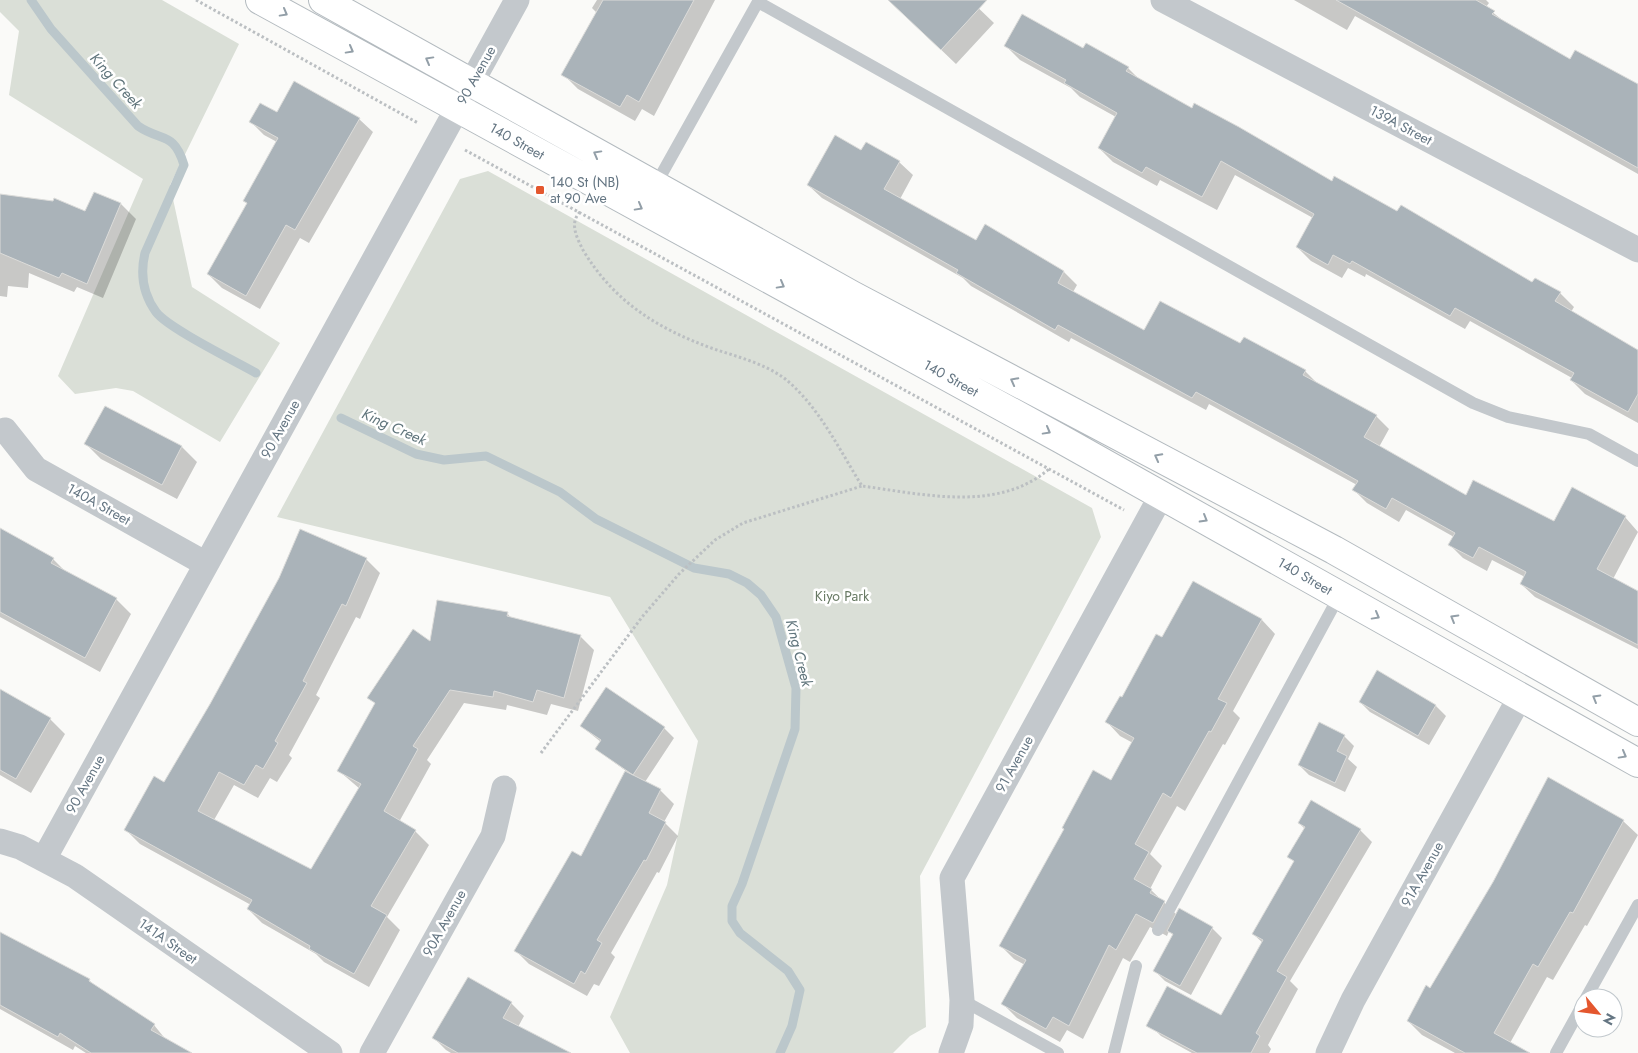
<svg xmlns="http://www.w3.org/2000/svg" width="1638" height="1053" viewBox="0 0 1638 1053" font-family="Jost,sans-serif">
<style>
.green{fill:#dadfd7}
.shadow{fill:#0003}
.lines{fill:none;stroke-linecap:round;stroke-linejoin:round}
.stream{stroke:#bbc7cb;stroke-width:9}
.building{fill:#aab3b9;stroke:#dcdcda}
.secondary-casing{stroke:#b3babf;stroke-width:30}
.path{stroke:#bbbfc2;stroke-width:3;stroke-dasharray:2.5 2.5;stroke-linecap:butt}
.service{stroke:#c3c8cc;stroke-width:12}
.minor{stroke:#c3c8cc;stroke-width:25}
.secondary{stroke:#fff;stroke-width:28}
.oneway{stroke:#939fa8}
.poi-dot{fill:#e4572e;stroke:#fff;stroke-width:2}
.labels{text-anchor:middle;stroke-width:5;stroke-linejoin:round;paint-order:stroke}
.street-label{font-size:14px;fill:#657683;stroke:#fff}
.poi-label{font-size:14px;fill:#657683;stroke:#fff;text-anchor:start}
.park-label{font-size:14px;fill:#687a64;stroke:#fff}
.water-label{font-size:15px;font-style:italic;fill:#60757c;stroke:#fff}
</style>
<rect width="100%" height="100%" fill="#fafaf8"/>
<path class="green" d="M0 0H162L239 44 170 185 192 287 280 343 220 442 133 391 116 388 75 394 58 376 143 179 9 95 19 31 0 12Z
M488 171 1092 508 1101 537 920 876 926 1027 910 1036 893 1053H630L610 1017 667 885 698 741 610 597 277 517 460 179Z"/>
<path class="shadow" d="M597 0H715L654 116 642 109 635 121 578 89 563 74 597 13 592 8Z
M904 0H970L994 23 956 64 912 22Z
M1294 0H1486L1489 3 1486 7 1506 23 1570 61 1638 84V174L1355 16 1347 30Z
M1006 46 1084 50 1128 68 1142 82 1332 183 1533 284 1560 293 1574 307 1571 312 1638 350V423L1585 394 1571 380 1572 378 1470 321 1465 329 1366 274 1365 277 1348 268 1342 278 1311 261 1297 247 1313 218 1235 175 1217 210 1160 180 1157 186 1113 162 1099 148 1116 117 1080 97 1071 88 1020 60Z
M278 114 359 119 373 132 309 243 300 238 260 309 222 288 208 274 248 204 244 201 277 142 264 135 251 122Z
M862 152 899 162 913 175 900 199 976 241 1064 272 1077 285 1073 292 1144 332 1241 345 1305 371 1318 384 1376 416 1389 429 1379 447 1467 497 1554 523 1625 517 1638 532 1613 579 1638 593V649L1535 597 1521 584 1525 577 1492 560 1487 571 1463 558 1450 545 1454 537 1406 510 1399 522 1367 503 1354 490 1357 485 1209 404 1206 410 1071 338 1069 342 971 286 963 278 822 198 808 185Z
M94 193 121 204 136 219 103 298 77 287 74 292 29 273 28 288 8 286 7 297 0 296V195L86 213Z
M105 407 182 447 197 462 177 499 101 459 86 444Z
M0 534 53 559 67 573 116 599 131 614 100 672 0 617Z
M366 559 380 573 360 619 356 617 316 695 320 698 289 755 292 758 277 782 270 778 258 798 234 785 214 820 311 871 360 789 339 771 376 704 369 697 431 643 507 613 512 619 580 636 594 650 578 711 551 704 547 715 507 705 506 710 464 703 427 760 431 764 399 822 415 831 429 845 387 917 400 930 369 987 324 962 316 954 262 923 248 909 251 905 140 844 126 830Z
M1194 582 1262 620 1275 634 1233 711 1240 718 1225 745 1223 744 1185 811 1177 806 1150 854 1162 866 1150 889 1177 915 1179 910 1212 928 1222 938 1191 995 1165 981 1155 971 1174 936 1169 931 1167 936 1150 927 1130 962 1123 958 1083 1039 1067 1030 1060 1042 1017 1018 1003 1004 1025 965 1014 959 1001 946 1112 782 1133 743 1120 736 1107 722 1162 639Z
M606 689 664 728 674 738 645 782 660 790 674 804 664 822 678 836 659 873 657 872 611 953 615 957 599 986 594 984 587 996 529 964 516 951 581 858 626 771 596 749 601 742 581 726Z
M0 691 50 719 65 734 31 793 0 775Z
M1360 702 1436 706 1446 716 1429 745 1370 712Z
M1344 736 1354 746 1348 759 1357 767 1345 792 1309 775 1299 765Z
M1623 821 1638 835 1587 926 1585 925 1553 980 1547 977 1510 1043 1526 1053H1455L1422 1035 1408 1021 1431 989Z
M1299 823 1360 830 1372 842 1290 981 1298 989 1268 1045 1271 1049 1269 1053H1192L1161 1036 1149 1024 1222 1017 1263 943 1253 934 1295 862 1289 857 1305 829Z
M0 933 89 980 97 988 154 1025 167 1041 189 1053H86L75 1046 73 1050 0 1009Z
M468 978 511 1003 524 1016 518 1027 561 1053H451L446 1050 434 1038Z"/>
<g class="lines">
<path class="stream" d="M31 0 51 29 138 126C161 142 174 131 184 165L145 253C140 274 143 294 156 312 168 328 235 361 256 373
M341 418 416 454 444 460 486 456 560 492 596 519 694 568 729 574 747 583 761 595 776 617 796 688 795 729 742 884 732 906V921L740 933 788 971 800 990 792 1026 780 1053"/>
</g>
<path class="building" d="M603 0H694L639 102 627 95 620 107 561 75Z
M888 0H987L941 50Z
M1336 0H1476L1495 11 1492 14 1570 59 1575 50 1638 84V168Z
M1022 14 1083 48 1086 43 1129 67 1126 71 1192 108 1194 103 1239 127 1332 181 1334 176 1397 211 1401 205 1532 282 1535 278 1561 292 1555 301 1638 350V394L1628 412 1570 380 1574 373 1455 308 1450 316 1352 261 1350 264 1333 255 1328 265 1296 247 1314 214 1221 161 1202 197 1146 167 1142 173 1098 148 1117 113 1064 83 1066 80 1004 46Z
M294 81 360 118 295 230 286 225 246 296 207 274 247 203 243 201 278 138 249 122 260 103 277 112Z
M835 135 861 150 866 142 900 161 884 189 976 240 985 224 1064 271 1058 283 1144 330 1160 301 1240 343 1244 337 1306 370 1303 375 1377 415 1364 437 1466 495 1473 480 1554 521 1572 487 1626 516 1597 569 1638 591V645L1520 584 1526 572 1479 547 1473 558 1448 545 1455 533 1392 498 1386 509 1352 490 1358 481 1296 446 1196 392 1192 398 1058 325 1055 330 956 273 958 270 807 185Z
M94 192 121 203 87 284 62 273 59 278 0 253V194L53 201 54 198 85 211Z
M105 406 182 446 162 485 84 444Z
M0 528 54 558 51 563 117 598 85 658 0 612Z
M300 529 367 558 346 606 342 604 303 681 307 683 275 741 278 743 263 769 256 765 244 785 219 772 198 811 311 869 361 784 337 771 375 703 367 698 413 629 430 641 437 600 508 612 507 616 581 635 564 698 537 690 533 702 494 691 493 697 450 690 413 746 418 749 384 811 416 830 371 906 387 915 354 974 309 949 310 946 247 909 252 900 124 830 154 776 164 782 210 704 279 578Z
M1193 581 1262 619 1218 699 1227 703 1211 732 1209 731 1171 798 1163 793 1135 844 1149 852 1134 879 1152 889 1150 893 1165 901 1153 923 1136 914 1116 950 1109 945 1069 1026 1053 1017 1046 1029 1001 1004 1026 960 999 946 1064 829 1062 828 1093 770 1111 780 1134 738 1105 722 1120 696 1122 697 1156 634 1162 637Z
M1377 670 1436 705 1418 736 1359 702Z
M606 687 665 727 633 775 595 749 601 740 580 726Z
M0 689 51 718 16 779 0 770Z
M1319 722 1345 735 1337 751 1347 756 1335 783 1298 765Z
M625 771 661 789 649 813 666 822 646 861 644 860 597 940 602 943 585 974 581 971 574 984 514 951 572 851 581 856Z
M1548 777 1624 820 1573 913 1570 912 1538 967 1533 964 1494 1033 1530 1053H1465L1407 1021 1426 985 1430 988 1493 882Z
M1311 800 1361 829 1277 971 1287 977 1256 1033 1260 1036 1251 1053H1197L1146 1026 1167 986 1221 1015 1263 940 1252 934 1294 861 1287 857 1305 827 1298 823Z
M1179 908 1213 927 1180 986 1153 971 1173 934 1167 931Z
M0 932 90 979 89 981 155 1024 151 1030 192 1053H91L60 1033 58 1037 0 1005Z
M468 977 512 1002 503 1018 571 1053H458L432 1038Z"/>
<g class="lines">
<g class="secondary-casing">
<path id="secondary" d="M260 0 1061 439 1638 763
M323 0 852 295 1334 550 1638 722"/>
</g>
<path class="path" d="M196 0 418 123
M465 150 1124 510
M580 212C569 223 577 238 583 250 614 302 658 329 714 349 738 357 763 363 784 378 818 405 839 449 862 486 922 494 998 513 1049 469
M541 753 642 617 679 574 715 540 743 523 862 486"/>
<path class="service" d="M758 2 1473 403 1508 417 1589 434 1638 461
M655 186 759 0
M1158 930 1339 596
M1586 998 1638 905
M962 1000 1058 1053
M1114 1053 1136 966
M1556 1053 1583 1004"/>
<path class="minor" d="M1163 0 1638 250
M5 430 36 469 206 564
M0 841 20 847 75 876 330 1053
M44 859 517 0
M372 1053 493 836 504 788
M951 1053 961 1025 962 1000 952 878 1162 494
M1328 1053 1353 1000 1520 697"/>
<use href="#secondary" class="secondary"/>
</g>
<defs><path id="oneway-chevron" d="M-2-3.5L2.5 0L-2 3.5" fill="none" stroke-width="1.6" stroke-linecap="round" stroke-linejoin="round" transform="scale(1.25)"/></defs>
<g class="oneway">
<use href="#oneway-chevron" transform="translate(284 13) rotate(29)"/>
<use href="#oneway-chevron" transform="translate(350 50) rotate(29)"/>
<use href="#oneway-chevron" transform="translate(429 60) rotate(-151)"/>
<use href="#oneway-chevron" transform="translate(597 154) rotate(-151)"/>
<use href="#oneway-chevron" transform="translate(639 207) rotate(29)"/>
<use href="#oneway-chevron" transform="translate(781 285) rotate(29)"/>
<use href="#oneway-chevron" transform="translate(1014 381) rotate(-152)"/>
<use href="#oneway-chevron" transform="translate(1047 431) rotate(29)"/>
<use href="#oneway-chevron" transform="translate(1158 457) rotate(-152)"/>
<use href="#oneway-chevron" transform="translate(1204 519) rotate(30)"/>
<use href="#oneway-chevron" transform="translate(1376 616) rotate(29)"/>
<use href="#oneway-chevron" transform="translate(1454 618) rotate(-150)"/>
<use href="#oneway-chevron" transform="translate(1596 698) rotate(-150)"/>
<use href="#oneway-chevron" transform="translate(1623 755) rotate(29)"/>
</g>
<rect class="poi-dot" x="535" y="185" width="10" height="10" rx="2.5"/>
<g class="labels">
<g class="street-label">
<text transform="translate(476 75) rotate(-61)" y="5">90 Avenue</text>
<text transform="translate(1401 125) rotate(28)" y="5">139A Street</text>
<text transform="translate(517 141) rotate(29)" y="5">140 Street</text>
<text transform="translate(951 378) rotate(29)" y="5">140 Street</text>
<text transform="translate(280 429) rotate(-61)" y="5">90 Avenue</text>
<text transform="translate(99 504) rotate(29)" y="5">140A Street</text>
<text transform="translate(1305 576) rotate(30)" y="5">140 Street</text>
<text transform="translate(1014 764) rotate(-61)" y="5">91 Avenue</text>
<text transform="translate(85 784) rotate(-61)" y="5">90 Avenue</text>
<text transform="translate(1422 874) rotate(-61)" y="5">91A Avenue</text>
<text transform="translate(444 923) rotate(-61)" y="5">90A Avenue</text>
<text transform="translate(168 941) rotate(35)" y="5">141A Street</text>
</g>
<g class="poi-label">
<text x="550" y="187">140 St (NB)<tspan x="550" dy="16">at 90 Ave</tspan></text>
</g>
<g class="park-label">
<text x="842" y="601">Kiyo Park</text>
</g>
<g class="water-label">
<text transform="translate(116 81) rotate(48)" y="5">King Creek</text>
<text transform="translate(394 427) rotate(24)" y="5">King Creek</text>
<text transform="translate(799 653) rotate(76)" y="5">King Creek</text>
</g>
</g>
<g transform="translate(1598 1013) rotate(119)"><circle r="24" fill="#ffffff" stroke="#c1c8cd"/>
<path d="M0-4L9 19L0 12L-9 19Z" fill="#e4572e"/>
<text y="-8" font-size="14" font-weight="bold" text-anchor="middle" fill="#657683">N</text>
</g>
</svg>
